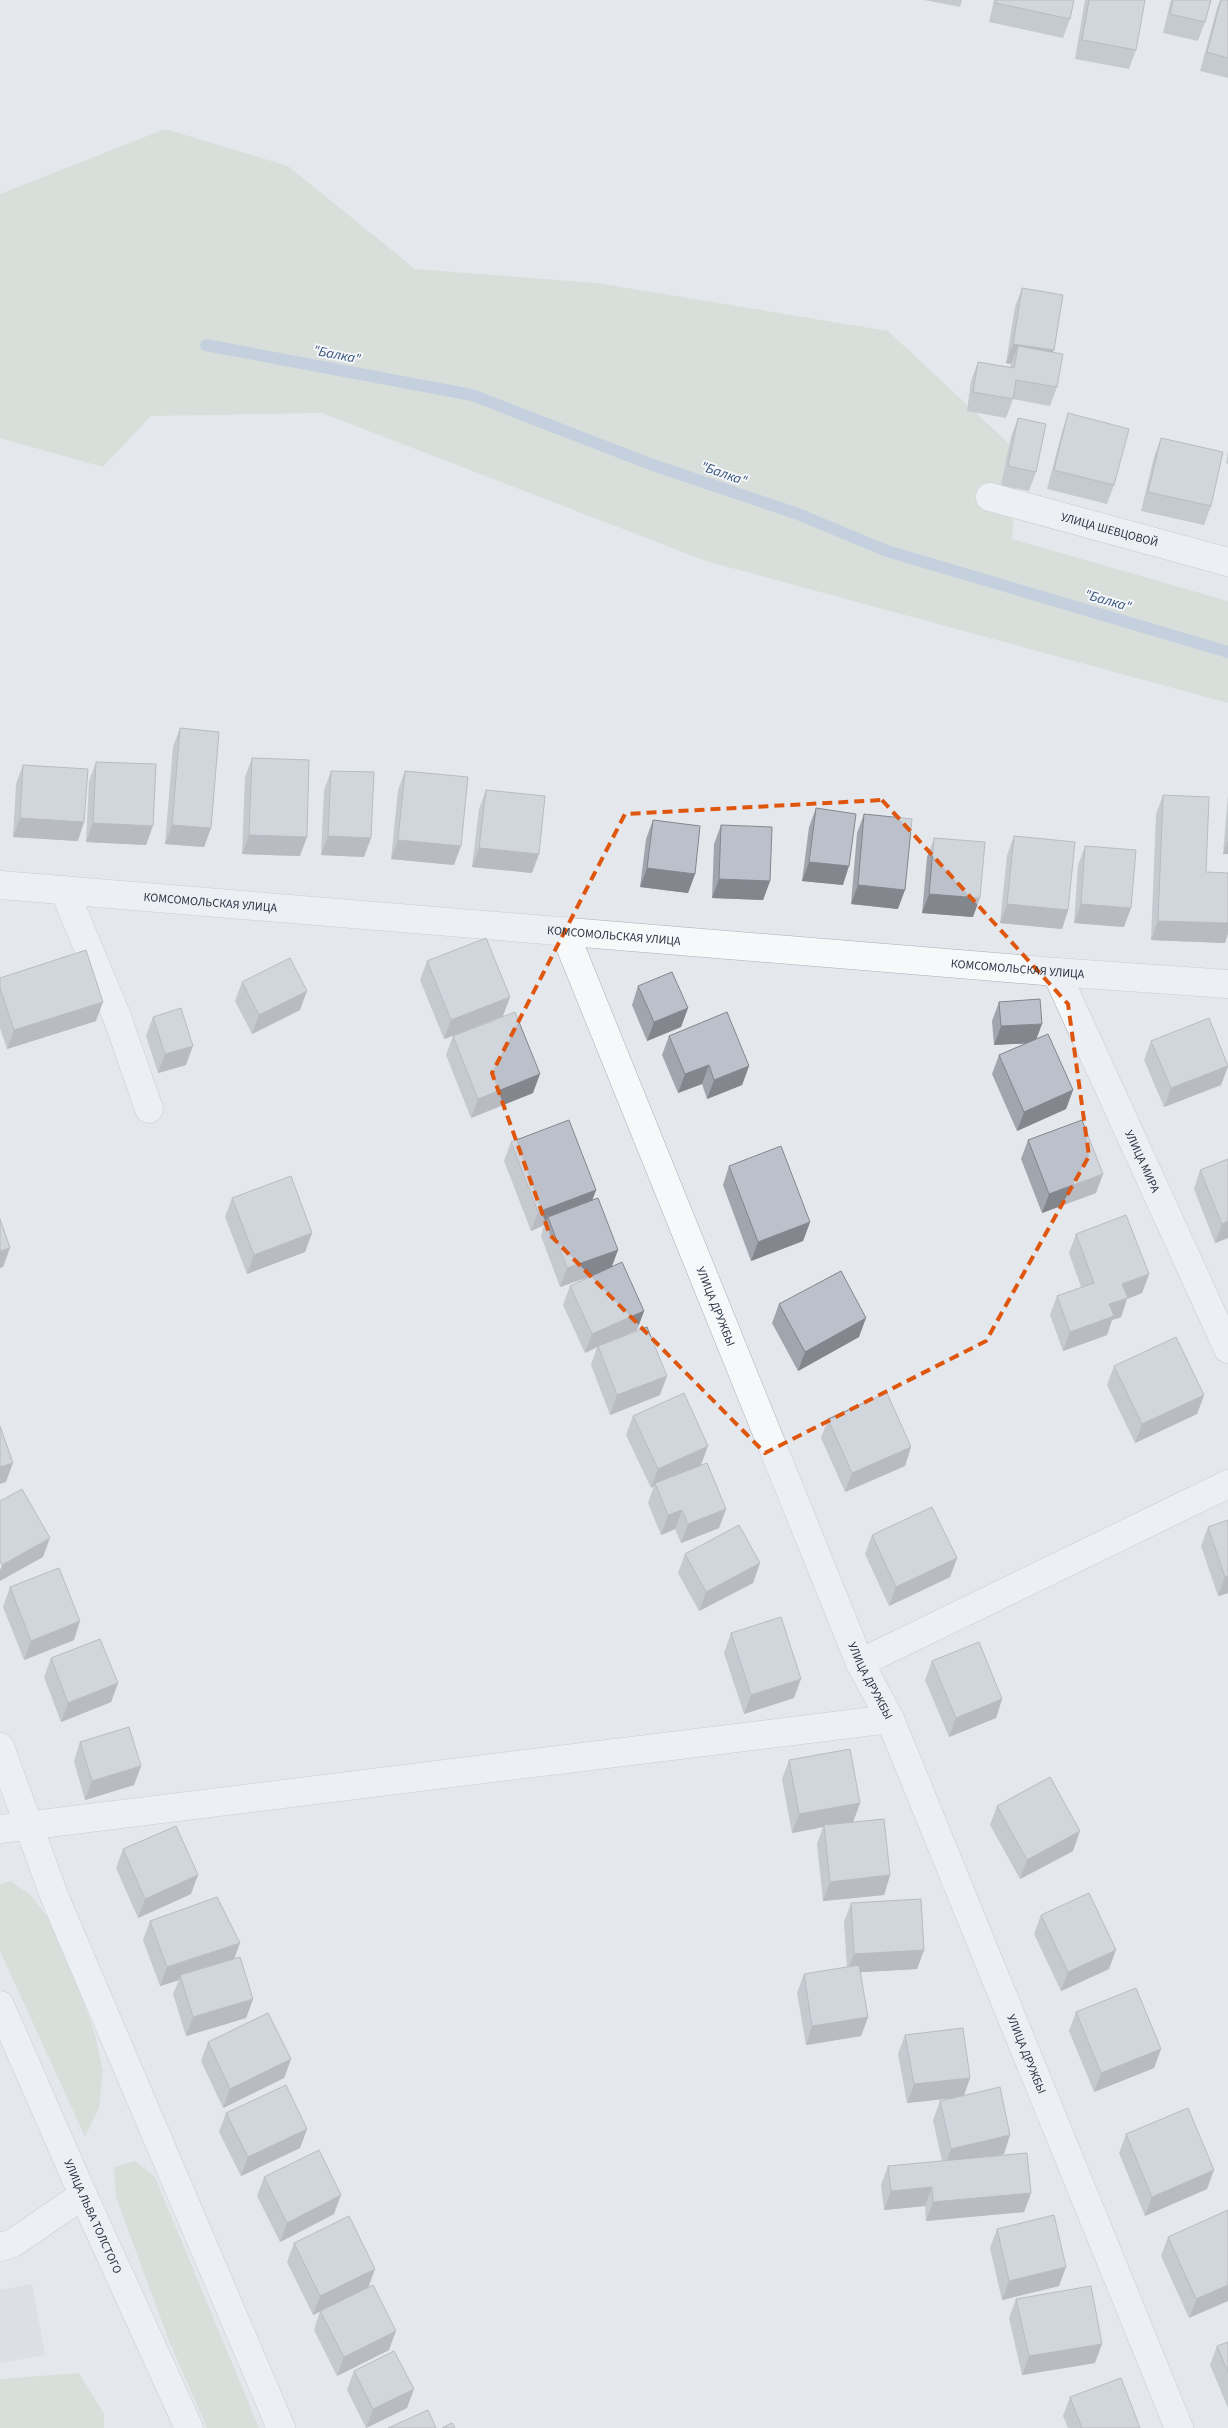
<svg xmlns="http://www.w3.org/2000/svg" width="1228" height="2428" viewBox="0 0 1228 2428" font-family="'Source Sans 3',sans-serif">
<style>
.built{fill:#d2d6de}
.green{fill:#c9d6c5}
.lines{fill:none;stroke-linecap:round;stroke-linejoin:round}
.stream{stroke:#9fb4cc;stroke-width:12}
.minor-casing{stroke:#a9aeb7;stroke-width:29}
.minor{stroke:#f7f8fa;stroke-width:28}
.wall{fill:#a1a5ae}
.shaded-wall{fill:#83868d}
.building{fill:#bbc0ca;stroke:#83868d}
.marked{fill:none;stroke:#df570f;stroke-width:4;stroke-dasharray:10 6;stroke-linejoin:round}
.labels{text-anchor:middle;stroke-width:4;stroke-linejoin:round;paint-order:stroke}
.street-label{font-size:12px;fill:#2b3445;stroke:#f4f6f9}
.water-label{font-size:14px;font-style:italic;fill:#34527a;stroke:#f4f6f9}
</style>
<rect width="100%" height="100%" fill="#e4e7ec"/>
<path class="built" d="M32 2284 45 2355 0 2363V2290Z"/>
<path class="green" d="M165 129 288 166 415 269 597 283 888 331 1019 453 1012 539 1228 601V703L706 561 322 413 151 416 103 467 0 438V194Z
M11 1881 29 1894 58 1930 95 2034 103 2071 99 2108 85 2137 0 1951V1884Z
M135 2161 155 2177 259 2428H207L169 2341 116 2197 114 2167Z
M79 2373 104 2414V2428H0V2379Z"/>
<g class="lines">
<path class="stream" d="M206 345 472 395 650 464 798 514 887 551 1228 652"/>
<g class="minor-casing">
<g id="minor">
<path id="s1" d="M990 497 1228 562"/>
<path id="s2" d="M0 885 1056 972 1228 984"/>
<path d="M64 890 117 1017 149 1109"/>
<path id="s3" d="M564 931 860 1663 890 1719 1179 2428"/>
<path id="s4" d="M1056 972 1228 1349"/>
<path d="M860 1663 1228 1484"/>
<path d="M0 1747 55 1898 281 2428"/>
<path d="M0 1829 890 1719"/>
<path id="s5" d="M0 2005 83 2195 189 2428"/>
<path d="M0 2247 13 2243 83 2195"/>
</g>
</g>
<use href="#minor" class="minor"/>
</g>
<path class="wall" d="M924 0H962L960 7Z
M994 0H1074L1070 19 1063 38 989 22Z
M1085 0H1145L1136 50 1129 69 1075 59Z
M1171 0H1211L1205 22 1198 41 1163 33Z
M1220 0H1228V78L1200 71 1217 8Z
M1022 288 1053 352 1057 387 1050 406 1013 399 1006 418 967 411 971 381 978 362 1010 367 1011 364 1006 363 1015 307Z
M1068 413 1114 485 1107 504 1047 489 1062 432Z
M1018 418 1036 472 1029 491 1001 485 1011 437Z
M1161 438 1211 506 1204 525 1141 511 1154 457Z
M1228 452V464L1226 463Z
M180 728 211 828 204 847 165 844 173 747Z
M252 758 300 856 242 854 245 777Z
M96 762 146 845 86 842 89 781Z
M23 765 78 841 13 837 16 784Z
M331 771 364 857 321 855 324 790Z
M405 771 454 865 391 859 398 790Z
M486 790 532 873 472 867 479 809Z
M1163 795 1225 943 1151 940 1156 814Z
M1228 795V854H1223Z
M816 808 843 885 802 881 809 827Z
M864 814 898 909 851 904 857 833Z
M653 820 695 874 688 893 640 887 646 839Z
M721 825 770 881 763 900 712 898 714 844Z
M1014 836 1068 910 1062 929 1000 923 1007 855Z
M934 838 973 917 922 913 927 857Z
M1085 846 1124 927 1074 923 1078 865Z
M427 961 503 1016 444 1039 420 980Z
M0 978 96 1021 7 1049 0 1028Z
M242 982 300 1010 252 1034 235 1001Z
M638 986 688 1008 681 1027 647 1041 632 1005Z
M999 1002 1037 1039 1073 1090 1066 1109 1017 1131 992 1074 999 1055 1026 1043 994 1045 992 1021Z
M153 1017 186 1065 158 1073 146 1036Z
M453 1036 533 1093 471 1118 446 1055Z
M669 1036 749 1066 742 1085 707 1099 702 1084 678 1093 662 1055Z
M1151 1041 1228 1066 1221 1085 1164 1107 1144 1060Z
M1028 1140 1096 1193 1042 1213 1021 1159Z
M511 1142 596 1190 592 1201 618 1250 611 1267 644 1311 637 1330 622 1337 660 1395 610 1415 591 1365 597 1347 585 1353 563 1305 570 1286 597 1274 560 1287 541 1236 544 1225 531 1231 504 1161Z
M1228 1159V1238L1215 1243 1194 1189 1200 1170Z
M729 1166 810 1222 803 1241 751 1261 723 1185Z
M232 1198 312 1233 305 1252 247 1274 225 1217Z
M1076 1234 1149 1274 1142 1293 1127 1299 1121 1317 1112 1320 1107 1335 1063 1351 1050 1315 1057 1296 1081 1287 1069 1253Z
M779 1304 859 1337 798 1371 772 1323Z
M1114 1366 1204 1395 1197 1414 1135 1443 1107 1385Z
M633 1416 701 1465 726 1509 719 1528 681 1543 675 1529 661 1535 648 1503 654 1486 651 1488 626 1435Z
M828 1419 911 1447 905 1466 845 1492 821 1438Z
M1228 1520V1593L1218 1596 1201 1546 1208 1527Z
M872 1535 957 1558 950 1577 889 1606 865 1554Z
M685 1554 753 1583 699 1611 678 1573Z
M10 1587 74 1640 24 1660 3 1607Z
M731 1633 794 1698 744 1714 724 1653Z
M51 1658 118 1683 111 1702 61 1722 44 1677Z
M932 1661 1002 1699 996 1718 949 1737 925 1680Z
M80 1742 141 1766 134 1785 85 1800 74 1761Z
M789 1760 860 1803 853 1822 890 1875 884 1895 823 1901 817 1844 823 1827 792 1833 782 1779Z
M997 1806 1073 1851 1020 1879 990 1825Z
M123 1849 191 1894 138 1918 116 1868Z
M851 1903 924 1950 917 1969 860 1972 868 2017 861 2036 806 2045 797 1993 804 1974 847 1967 844 1922Z
M1041 1915 1109 1969 1061 1991 1034 1934Z
M150 1921 234 1959 253 1999 246 2018 186 2036 173 1994 179 1980 160 1986 143 1940Z
M1076 2012 1161 2049 1154 2068 1094 2092 1069 2031Z
M905 2035 970 2078 964 2096 1004 2154 995 2156 1031 2193 1024 2212 926 2221 925 2206 884 2210 881 2185 888 2166 942 2161 933 2120 940 2101 953 2098 907 2103 898 2054Z
M208 2042 291 2059 284 2078 223 2108 201 2061Z
M226 2113 307 2129 300 2148 241 2176 219 2132Z
M1126 2134 1207 2189 1145 2216 1119 2153Z
M264 2177 334 2214 280 2242 257 2196Z
M1228 2210 1189 2318 1161 2256 1168 2237Z
M997 2229 1059 2286 1002 2300 990 2248Z
M294 2243 375 2269 368 2288 389 2350 337 2376 314 2330 320 2311 313 2315 287 2262Z
M1016 2299 1095 2363 1022 2375 1009 2318Z
M1228 2342V2408L1210 2365 1217 2346Z
M354 2371 407 2408 366 2428 347 2390Z
M1070 2397 1140 2428H1068L1063 2416Z"/>
<path class="shaded-wall" d="M1013 344 1054 350 1047 369 1018 346 1011 364 1006 363Z
M20 818 84 822 78 841 13 837Z
M93 823 153 826 146 845 86 842Z
M172 825 211 828 204 847 165 844Z
M249 835 307 837 300 856 242 854Z
M328 836 371 838 364 857 321 855Z
M398 840 461 846 454 865 391 859Z
M1228 840V854H1223Z
M479 848 539 854 532 873 472 867Z
M809 862 849 866 843 885 802 881Z
M647 868 695 874 688 893 640 887Z
M719 879 770 881 763 900 712 898Z
M858 885 905 890 898 909 851 904Z
M929 894 980 898 973 917 922 913Z
M1007 904 1068 910 1062 929 1000 923Z
M1081 904 1131 908 1124 927 1074 923Z
M1158 921 1228 923V934L1225 943 1151 940Z
M307 991 300 1010 252 1034 259 1015Z
M510 997 503 1016 444 1039 451 1020Z
M103 1002 96 1021 7 1049 14 1030Z
M688 1008 681 1027 647 1041 654 1022Z
M1042 1024 1035 1043 994 1045 1001 1026Z
M193 1046 186 1065 158 1073 165 1054Z
M709 1065 702 1084 678 1093 685 1074Z
M749 1066 742 1085 707 1099 714 1080Z
M1228 1066 1221 1085 1164 1107 1171 1088Z
M540 1074 533 1093 471 1118 478 1099Z
M1073 1090 1066 1109 1017 1131 1024 1112Z
M1103 1174 1096 1193 1042 1213 1049 1194Z
M596 1190 589 1209 548 1217 544 1225 531 1231 538 1212Z
M1228 1221V1238L1215 1243 1222 1224Z
M810 1222 803 1241 751 1261 758 1242Z
M312 1233 305 1252 247 1274 254 1255Z
M10 1248 3 1267 0 1268V1251Z
M618 1250 611 1269 560 1287 567 1268Z
M1149 1274 1142 1293 1127 1299 1121 1317 1112 1320 1107 1335 1063 1351 1070 1332 1109 1304 1122 1284Z
M644 1311 637 1330 598 1347V1346L597 1347 585 1353 592 1334Z
M866 1318 859 1337 798 1371 805 1352Z
M667 1376 660 1395 610 1415 617 1395Z
M1204 1395 1197 1414 1135 1443 1142 1424Z
M708 1446 701 1465 655 1483 654 1486 651 1488 658 1469Z
M911 1447 905 1466 845 1492 852 1473Z
M13 1463 6 1482 0 1484V1467Z
M726 1509 719 1528 681 1543 688 1524Z
M682 1510 675 1529 661 1535 668 1515Z
M50 1538 43 1557 0 1581V1570L2 1565Z
M957 1558 950 1577 889 1606 896 1587Z
M760 1563 753 1583 699 1611 706 1592Z
M1228 1576V1593L1218 1596 1225 1577Z
M80 1621 74 1640 24 1660 31 1641Z
M801 1679 794 1698 744 1714 751 1695Z
M118 1683 111 1702 61 1722 68 1703Z
M1002 1699 996 1718 949 1737 956 1718Z
M141 1766 134 1785 85 1800 92 1781Z
M860 1803 853 1822 824 1825 823 1827 792 1833 799 1814Z
M1080 1831 1073 1851 1020 1879 1027 1860Z
M198 1875 191 1894 138 1918 145 1899Z
M890 1875 884 1895 823 1901 830 1882Z
M240 1943 233 1962 180 1975 179 1980 160 1986 167 1967Z
M924 1950 917 1969 847 1973 854 1954Z
M1116 1950 1109 1969 1061 1991 1068 1972Z
M253 1999 246 2018 186 2036 193 2017Z
M868 2017 861 2036 806 2045 812 2026Z
M1161 2049 1154 2068 1094 2092 1101 2073Z
M291 2059 284 2078 223 2108 230 2089Z
M970 2078 963 2097 907 2103 914 2084Z
M307 2129 300 2148 241 2176 248 2157Z
M1010 2135 1004 2154 944 2168 951 2149Z
M1214 2170 1207 2189 1145 2216 1152 2197Z
M932 2187 925 2206 884 2210 891 2191Z
M1031 2193 1024 2212 926 2221 933 2202Z
M341 2195 334 2214 280 2242 287 2223Z
M1066 2267 1059 2286 1002 2300 1009 2281Z
M375 2269 368 2288 313 2315 320 2296Z
M1228 2285V2301L1189 2318 1196 2299Z
M396 2331 389 2350 337 2376 344 2357Z
M1102 2344 1095 2363 1022 2375 1029 2356Z
M414 2389 407 2408 366 2428 373 2409Z"/>
<path class="building" d="M996 0H1074L1070 19 996 3Z
M1089 0H1145L1136 50 1082 40Z
M1173 0H1211L1205 22 1170 14Z
M1221 0H1228V58L1207 52Z
M1022 288 1063 295 1054 350 1013 344Z
M1018 346 1063 354 1057 387 1016 380 1013 399 973 392 978 362 1014 368Z
M1068 413 1129 429 1114 485 1054 470Z
M1018 418 1046 424 1036 472 1008 466Z
M1161 438 1223 452 1211 506 1148 492Z
M180 728 219 732 211 828 172 825Z
M252 758 309 760 307 837 249 835Z
M96 762 156 764 153 826 93 823Z
M23 765 88 769 84 822 20 818Z
M331 771 374 772 371 838 328 836Z
M405 771 468 777 461 846 398 840Z
M486 790 545 796 539 854 479 848Z
M1163 795 1209 797 1206 872 1228 873V923L1158 921Z
M816 808 856 814 849 866 809 862Z
M864 814 912 819 905 890 858 885Z
M653 820 700 826 695 874 647 868Z
M721 825 772 827 770 881 719 879Z
M1014 836 1075 842 1068 910 1007 904Z
M934 838 985 842 980 898 929 894Z
M1085 846 1136 850 1131 908 1081 904Z
M486 938 510 997 451 1020 427 961Z
M86 950 103 1002 14 1030 0 988V978Z
M290 958 307 991 259 1015 242 982Z
M672 972 688 1008 654 1022 638 986Z
M1040 999 1042 1024 1001 1026 999 1002Z
M181 1008 193 1046 165 1054 153 1017Z
M515 1012 540 1074 478 1099 453 1036Z
M727 1012 749 1066 714 1080 709 1065 685 1074 669 1036Z
M1209 1018 1228 1066 1171 1088 1151 1041Z
M1048 1034 1073 1090 1024 1112 999 1055Z
M569 1120 596 1190 538 1212 511 1142Z
M1082 1120 1103 1174 1049 1194 1028 1140Z
M781 1146 810 1222 758 1242 729 1166Z
M1228 1159V1221L1222 1224 1200 1170Z
M291 1176 312 1233 254 1255 232 1198Z
M598 1198 618 1250 567 1268 548 1217Z
M1126 1215 1149 1274 1122 1284 1128 1298 1109 1304 1114 1316 1070 1332 1057 1296 1094 1283 1076 1234Z
M0 1219 10 1248 0 1251Z
M622 1262 644 1311 592 1334 570 1286Z
M841 1271 866 1318 805 1352 779 1304Z
M647 1327 667 1376 617 1395 598 1346Z
M1176 1337 1204 1395 1142 1424 1114 1366Z
M684 1393 708 1446 658 1469 633 1416Z
M887 1393 911 1447 852 1473 828 1419Z
M0 1426 13 1463 0 1467Z
M707 1463 726 1509 688 1524 682 1510 668 1515 655 1483Z
M22 1489 50 1538 2 1565 0 1561V1501Z
M932 1507 957 1558 896 1587 872 1535Z
M1228 1520V1576L1225 1577 1208 1527Z
M739 1525 760 1563 706 1592 685 1554Z
M59 1568 80 1621 31 1641 10 1587Z
M781 1617 801 1679 751 1695 731 1633Z
M100 1639 118 1683 68 1703 51 1658Z
M979 1642 1002 1699 956 1718 932 1661Z
M129 1727 141 1766 92 1781 80 1742Z
M850 1749 860 1803 799 1814 789 1760Z
M1050 1777 1080 1831 1027 1860 997 1806Z
M884 1819 890 1875 830 1882 824 1825Z
M176 1826 198 1875 145 1899 123 1849Z
M1089 1893 1116 1950 1068 1972 1041 1915Z
M217 1897 240 1943 167 1967 150 1921Z
M921 1899 924 1950 854 1954 851 1903Z
M240 1957 253 1999 193 2017 180 1975Z
M859 1965 868 2017 812 2026 804 1974Z
M1136 1988 1161 2049 1101 2073 1076 2012Z
M268 2013 291 2059 230 2089 208 2042Z
M963 2028 970 2078 914 2084 905 2035Z
M286 2085 307 2129 248 2157 226 2113Z
M1000 2087 1010 2135 951 2149 940 2101Z
M1188 2108 1214 2170 1152 2197 1126 2134Z
M319 2150 341 2195 287 2223 264 2177Z
M1027 2153 1031 2193 933 2202 932 2187 891 2191 888 2166Z
M1228 2210V2285L1196 2299 1168 2237Z
M1054 2215 1066 2267 1009 2281 997 2229Z
M349 2216 375 2269 320 2296 294 2243Z
M373 2285 396 2331 344 2357 320 2311Z
M1091 2286 1102 2344 1029 2356 1016 2299Z
M1228 2342V2372L1217 2346Z
M394 2351 414 2389 373 2409 354 2371Z
M1121 2378 1140 2428H1082L1070 2397Z
M428 2410 436 2428H388Z
M452 2423 455 2428H442Z"/>
<path d="M0 0H1228V2428H0ZM882 800 1068 1004 1089 1156 986 1341 765 1453 550 1235 492 1073 625 814Z" fill="#e4e7ec" fill-opacity=".55" fill-rule="evenodd"/>
<path class="marked" d="M882 800 1068 1004 1089 1156 986 1341 765 1453 550 1235 492 1073 625 814Z"/>
<g class="labels">
<g class="street-label">
<text dy="4" stroke="none"><textPath href="#s1" startOffset="124">УЛИЦА ШЕВЦОВОЙ</textPath></text>
<text dy="4" stroke="none"><textPath href="#s2" startOffset="211">КОМСОМОЛЬСКАЯ УЛИЦА</textPath></text>
<text dy="4" stroke="none"><textPath href="#s2" startOffset="616">КОМСОМОЛЬСКАЯ УЛИЦА</textPath></text>
<text dy="4" stroke="none"><textPath href="#s2" startOffset="1021">КОМСОМОЛЬСКАЯ УЛИЦА</textPath></text>
<text dy="4" stroke="none"><textPath href="#s4" startOffset="208">УЛИЦА МИРА</textPath></text>
<text dy="4" stroke="none"><textPath href="#s3" startOffset="405">УЛИЦА ДРУЖБЫ</textPath></text>
<text dy="4" stroke="none"><textPath href="#s3" startOffset="810">УЛИЦА ДРУЖБЫ</textPath></text>
<text dy="4" stroke="none"><textPath href="#s3" startOffset="1215">УЛИЦА ДРУЖБЫ</textPath></text>
<text dy="4" stroke="none"><textPath href="#s5" startOffset="231">УЛИЦА ЛЬВА ТОЛСТОГО</textPath></text>
</g>
<g class="water-label">
<text transform="translate(337 354) rotate(11)" y="5">"Балка"</text>
<text transform="translate(724 473) rotate(19)" y="5">"Балка"</text>
<text transform="translate(1108 600) rotate(16)" y="5">"Балка"</text>
</g>
</g>
</svg>
